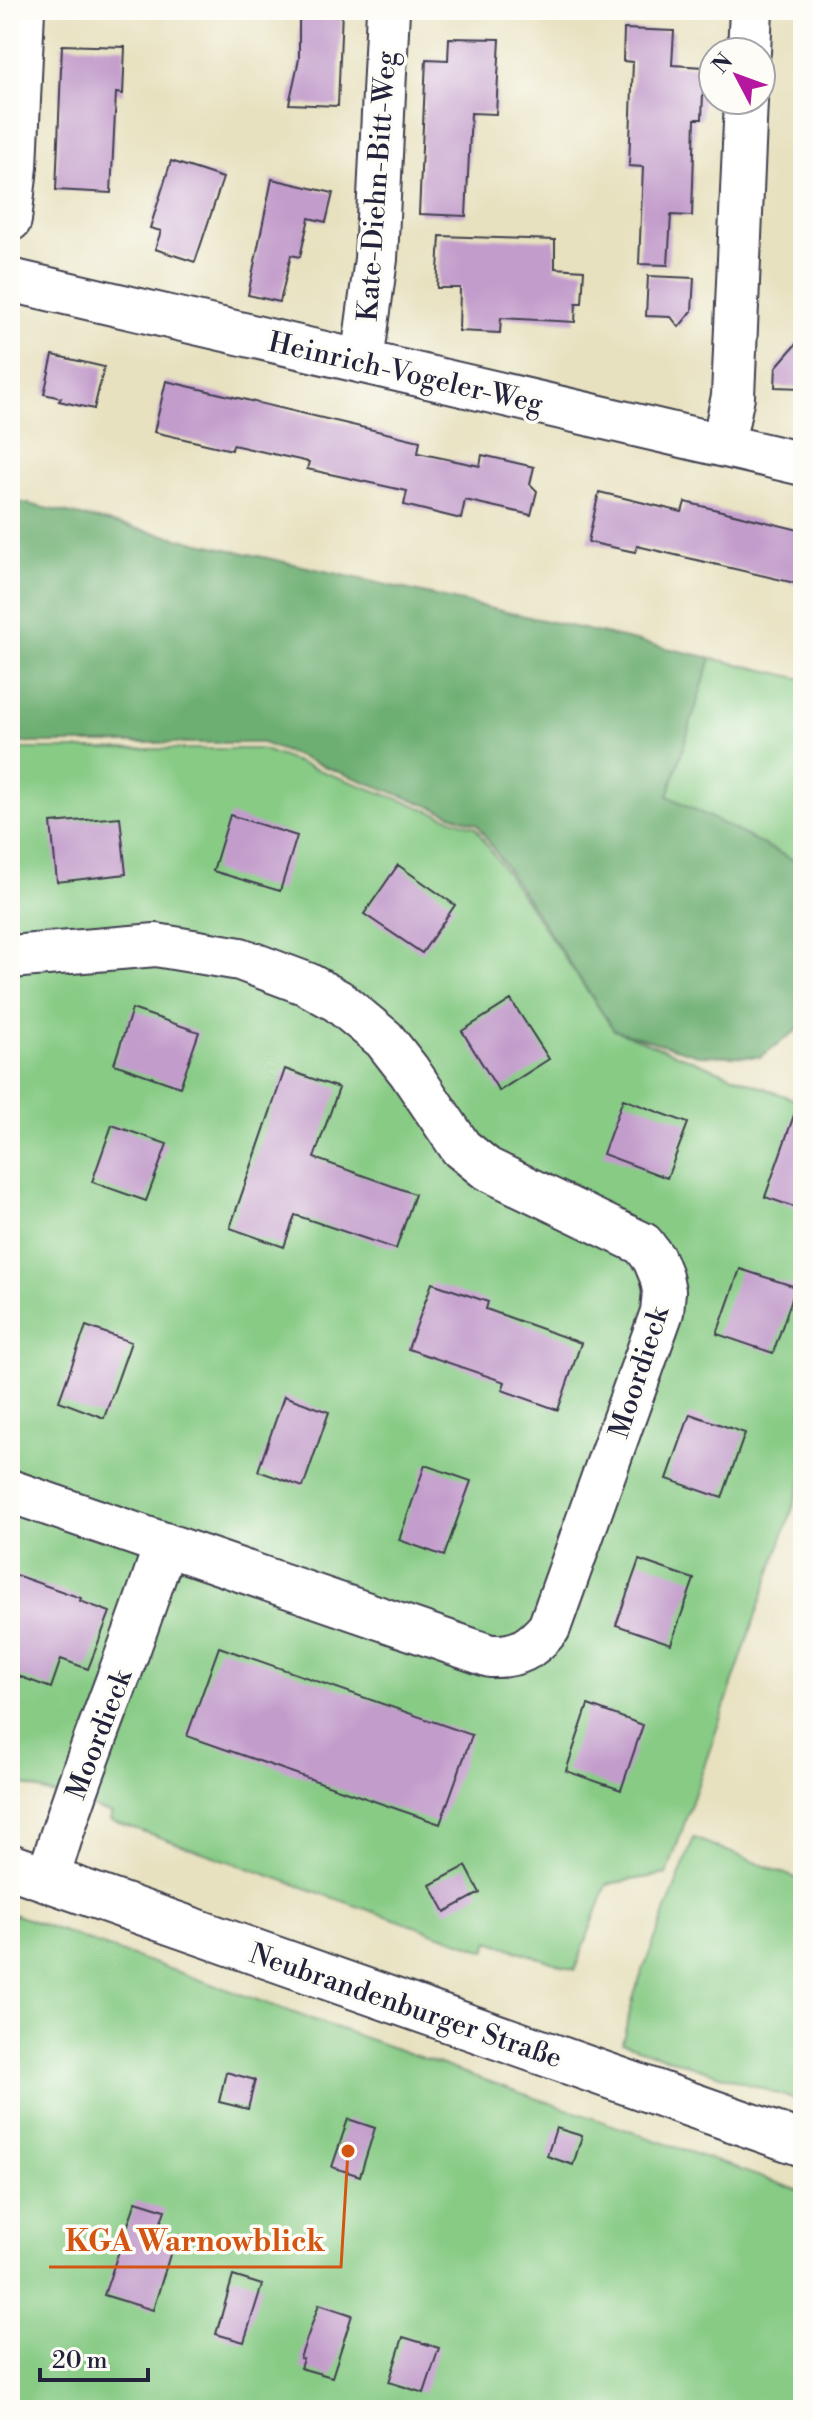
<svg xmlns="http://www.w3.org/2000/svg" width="813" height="2420" viewBox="0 0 813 2420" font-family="'Libre Bodoni',serif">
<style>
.green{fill:#87cb85;stroke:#547660;stroke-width:2}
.forest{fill:#6daf72;stroke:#486856;stroke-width:2}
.building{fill:#c29ccb}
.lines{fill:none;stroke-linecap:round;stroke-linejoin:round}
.minor-casing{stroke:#403f4f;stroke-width:46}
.major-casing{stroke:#403f4f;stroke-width:48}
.minor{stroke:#fff;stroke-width:42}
.major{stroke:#fff;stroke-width:44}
.labels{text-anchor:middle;stroke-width:7;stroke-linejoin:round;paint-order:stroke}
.street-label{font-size:28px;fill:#22223b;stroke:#fdfcf7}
.leader{fill:none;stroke:#d45411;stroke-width:3}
.callout-dot{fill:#d45411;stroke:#fdfcf7;stroke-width:3}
.callout-label{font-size:30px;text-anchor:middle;font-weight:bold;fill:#d45411;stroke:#fdfcf7;stroke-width:7;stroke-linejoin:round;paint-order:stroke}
</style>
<rect width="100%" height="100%" fill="#fdfcf7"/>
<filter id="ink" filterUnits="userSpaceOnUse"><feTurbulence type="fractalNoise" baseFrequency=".0125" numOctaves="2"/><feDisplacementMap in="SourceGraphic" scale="16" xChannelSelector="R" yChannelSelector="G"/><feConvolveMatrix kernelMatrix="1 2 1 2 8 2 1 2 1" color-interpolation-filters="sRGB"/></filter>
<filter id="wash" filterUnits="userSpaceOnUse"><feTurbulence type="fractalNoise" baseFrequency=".006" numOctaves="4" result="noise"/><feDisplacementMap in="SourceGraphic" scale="32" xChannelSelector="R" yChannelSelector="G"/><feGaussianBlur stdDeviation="1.8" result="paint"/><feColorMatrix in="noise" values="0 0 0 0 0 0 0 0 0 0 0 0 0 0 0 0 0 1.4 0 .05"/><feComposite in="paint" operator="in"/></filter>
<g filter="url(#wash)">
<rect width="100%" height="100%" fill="#e7e1bf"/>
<path class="green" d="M711 658 803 679V865L668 796Z
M10 749H261L475 827 614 1030 803 1103V1478L667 1874 607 1884 575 1970 489 1941 486 1951 110 1820 112 1814 10 1780Z
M694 1838 803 1881V2102L622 2043 635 1991Z
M10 1913 803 2192V2410H10Z"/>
<path class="forest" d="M10 500 711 658 668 796 803 865V1026L760 1057 698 1055 614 1030 477 824 262 743H10Z"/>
<g id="blocks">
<path class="building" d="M299 10H342L338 106 289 104 299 59Z
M624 29 674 31 672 65 704 67 702 119H695L692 216 671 215 668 265 639 264 643 167 629 166 633 62 623 61Z
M449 38 500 39 496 114 471 113 466 216 419 214 426 59 448 60Z
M62 45 125 47 123 94 116 93 111 193 56 190Z
M171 161 223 178 195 262 155 249 161 231 150 228Z
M272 179 333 193 326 222 309 218 300 257 291 255 280 302 248 295Z
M440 236 555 240V268L584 270 582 303H576L575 322 501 318 500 333 459 331 460 288H437Z
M648 276 694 278 692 311 679 327 671 317 646 316Z
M803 336V388L775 387 776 367Z
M53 355 104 367 94 409 59 401 61 398 44 394Z
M166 381 420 441 418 453 480 466 482 455 534 467 530 484 537 491 531 515 465 500 461 519 404 505 407 491 307 469 309 462 233 445 232 450 154 432Z
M599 492 682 512 685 502 803 531V585L637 546 635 552 588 542Z
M230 815 297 836 280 891 213 871Z
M120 817 126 874 57 882 51 823Z
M398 865 455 905 422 953 364 914Z
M511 1000 549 1059 499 1091 462 1031Z
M132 1009 199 1032 180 1087 114 1064Z
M285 1069 339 1088 314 1158 415 1194 396 1249 295 1215 284 1247 230 1228Z
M623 1099 688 1123 667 1178 603 1154Z
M799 1101 803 1102V1210L765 1197Z
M112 1125 167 1144 146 1201 92 1182Z
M740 1269 796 1287 773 1353 717 1334Z
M432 1283 488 1302 486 1309 581 1343 558 1410 502 1390 505 1382 408 1349Z
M86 1326 131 1342 104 1418 59 1401Z
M284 1396 329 1412 303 1487 258 1471Z
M690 1414 745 1433 722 1498 667 1479Z
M425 1465 471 1481 444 1556 399 1540Z
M639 1560 694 1579 671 1644 616 1625Z
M10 1573 81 1598 80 1601 110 1612 88 1669 61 1659 51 1688 10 1673Z
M219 1647 472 1735 440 1824 187 1736Z
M588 1705 643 1725 621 1790 566 1771Z
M466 1866 480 1893 445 1912 430 1885Z
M226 2072 255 2080 248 2109 219 2102Z
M348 2119 375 2128 360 2176 332 2167Z
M556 2128 582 2136 573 2165 547 2156Z
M136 2201 165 2210 154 2243 172 2248 153 2310 104 2295Z
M233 2276 262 2285 244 2342 216 2334Z
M319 2304 352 2315 332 2377 300 2368 303 2359 300 2358Z
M403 2337 439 2348 424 2393 389 2382Z"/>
</g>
</g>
<g filter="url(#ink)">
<use href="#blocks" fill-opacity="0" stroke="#403f4f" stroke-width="2"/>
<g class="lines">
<g class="minor-casing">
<path id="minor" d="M749 52 751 10
M10 220 16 167 23 10
M10 280 803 464
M362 362 376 259 388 10
M723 444 733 396 746 100
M10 957 156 945 240 959 307 984 338 1001 384 1039 409 1071 461 1148 487 1169 643 1244 654 1259 661 1276 664 1291 662 1312 549 1628C531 1649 518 1657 490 1656L10 1491
M48 1879C81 1765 130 1657 165 1544"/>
</g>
<g class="major-casing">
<path id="major" d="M10 1866 803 2144"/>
</g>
<use href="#minor" class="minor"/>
<use href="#major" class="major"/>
</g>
</g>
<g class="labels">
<g class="street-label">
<text transform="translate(376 186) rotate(-86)" y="10">Kate-Diehn-Bitt-Weg</text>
<text transform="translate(406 372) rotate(13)" y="10">Heinrich-Vogeler-Weg</text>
<text transform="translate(638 1372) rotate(-72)" y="10">Moordieck</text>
<text transform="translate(98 1734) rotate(-69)" y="10">Moordieck</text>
<text transform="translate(406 2005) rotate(19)" y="10">Neubrandenburger Straße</text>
</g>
</g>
<path class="leader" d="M348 2151L341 2267H49"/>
<circle class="callout-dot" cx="348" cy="2151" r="8"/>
<g class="callout-label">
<text x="195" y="2251">KGA Warnowblick</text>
</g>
<rect width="813" height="2420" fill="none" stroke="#fdfcf7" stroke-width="40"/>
<g transform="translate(737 76) rotate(311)"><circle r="38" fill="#fdfcf7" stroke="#a5a5ac" stroke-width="2"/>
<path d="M0-6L14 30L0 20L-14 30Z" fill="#b5179e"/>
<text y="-12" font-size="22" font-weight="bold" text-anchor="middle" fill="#22223b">N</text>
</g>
<path d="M40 2368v12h108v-12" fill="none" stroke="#22223b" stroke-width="4"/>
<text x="52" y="2368" font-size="24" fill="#22223b" stroke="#fdfcf7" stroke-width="6" paint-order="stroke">20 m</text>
</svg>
